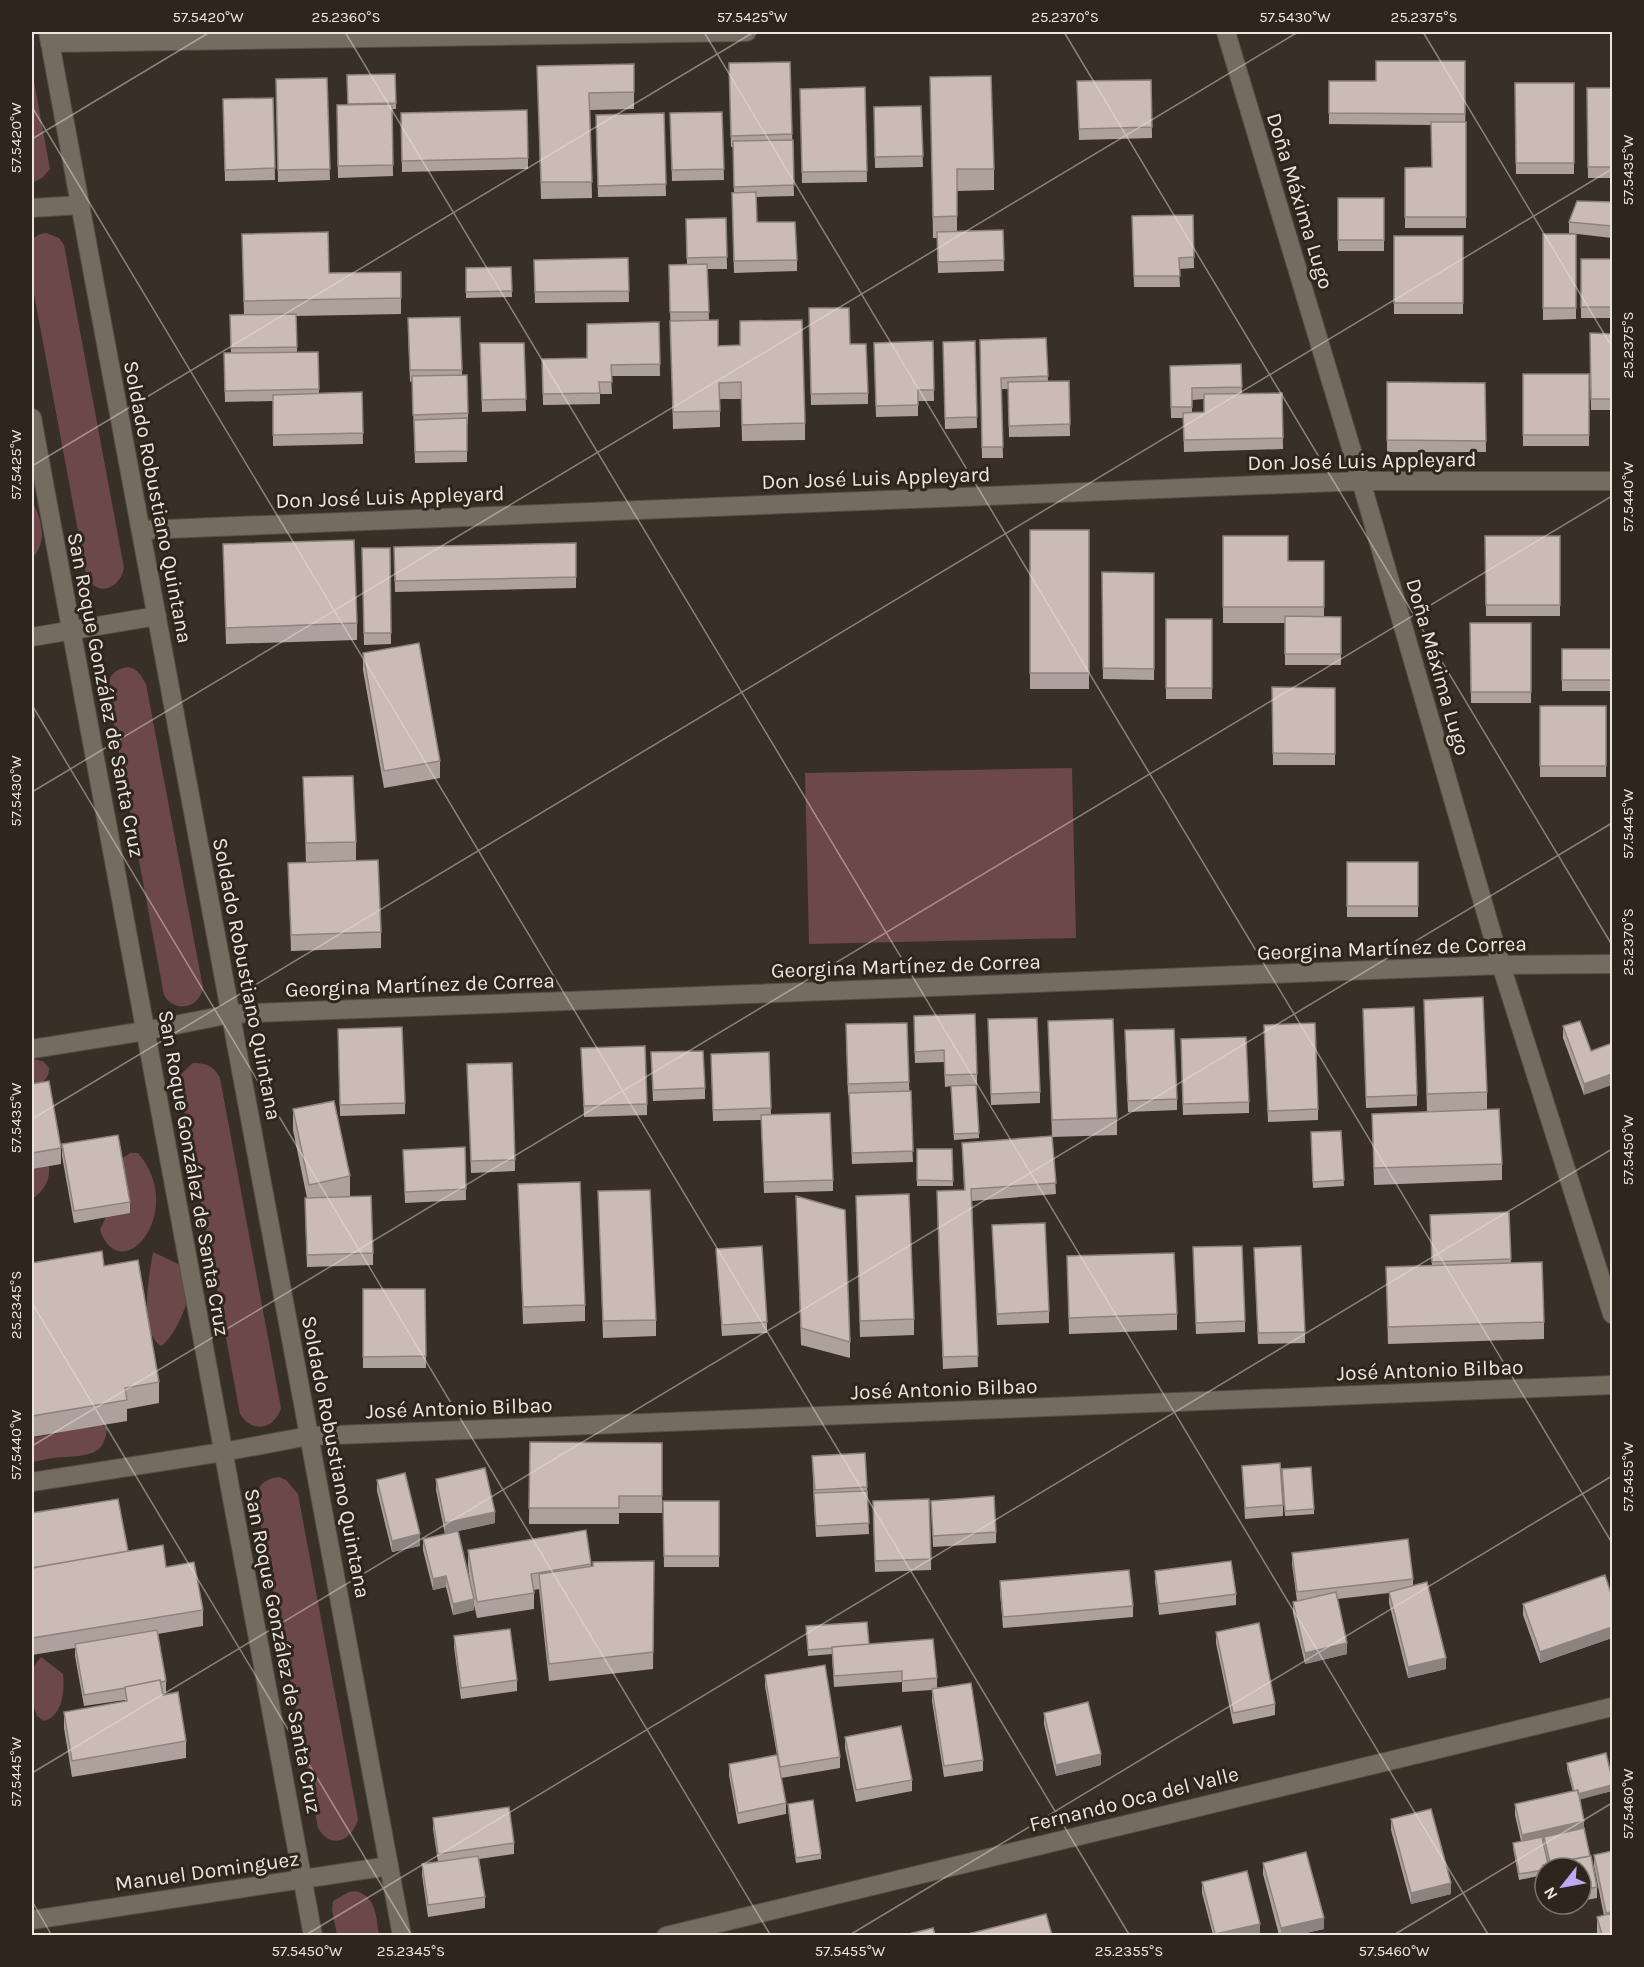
<svg xmlns="http://www.w3.org/2000/svg" width="1644" height="1967" viewBox="0 0 1644 1967" font-family="Karla,sans-serif">
<style>
.green{fill:#6d4849}
.lines{fill:none;stroke-linecap:round;stroke-linejoin:round}
.street-casing{stroke:#554e45;stroke-width:20}
.secondary-casing{stroke:#554e45;stroke-width:20}
.street{stroke:#756c61;stroke-width:18}
.secondary{stroke:#756c61;stroke-width:18}
.wall{fill:#aea19b;fill-rule:evenodd}
.shaded-wall{fill:#8d837e}
.building{fill:#cabbb4;stroke:#8d837e;stroke-width:1.5}
.ticks{fill:none;stroke:#ece6e0;stroke-width:1.5;stroke-opacity:0.45}
.labels{text-anchor:middle;stroke-width:6;stroke-linejoin:round;paint-order:stroke}
.street-label{font-size:21px;fill:#ece6e0;stroke:#2e261d}
.neatline{fill:none;stroke:#ece6e0;stroke-width:2}
.ticks-label{font-size:15px;text-anchor:middle;fill:#ece6e0}
</style>
<rect width="100%" height="100%" fill="#383027"/>
<path class="green" d="M32 71 50 169 42 178 32 183Z
M46 233 59 238 64 245 124 568C120 590 95 598 86 574L32 283V239L40 234Z
M32 501C42 519 48 543 32 558Z
M128 667C138 669 141 675 146 684L203 988C199 1009 174 1013 164 995L107 689C109 676 114 669 128 667Z
M1072 768 1076 938 809 944 805 773Z
M32 1059 43 1061 49 1068C49 1080 42 1083 32 1087Z
M193 1063C206 1063 214 1066 220 1078L281 1408C275 1429 252 1434 240 1414L179 1083 181 1074Z
M130 1153H138C188 1211 121 1290 100 1230L111 1205 123 1158Z
M32 1157 48 1162C52 1178 45 1190 32 1199Z
M153 1252 180 1265C182 1272 187 1280 188 1287 191 1302 173 1339 161 1346 138 1331 149 1277 153 1252Z
M92 1424H101L107 1428C105 1455 89 1455 66 1457 54 1457 43 1460 32 1462V1438L54 1434Z
M279 1477 286 1480 298 1494 358 1819C352 1841 331 1850 318 1828L256 1499C258 1484 265 1479 279 1477Z
M41 1657 63 1674C65 1691 62 1717 44 1721L37 1716 32 1701V1669Z
M356 1891C377 1897 376 1918 379 1935H337L332 1910 333 1901 349 1892Z"/>
<g class="lines">
<g class="street-casing">
<path id="street" d="M1226 32 1361 481 1501 965 1612 1314
M50 43 747 32
M32 208 80 205
M141 530 1361 481H1612
M32 637 157 616
M32 1049 145 1031 231 1014 1501 965 1612 964
M32 1482 223 1452 309 1436 1612 1385
M32 1920 389 1866
M666 1936 1612 1707"/>
</g>
<g class="secondary-casing">
<path id="secondary" d="M48 32 402 1936
M32 418 313 1936"/>
</g>
<use href="#street" class="street"/>
<use href="#secondary" class="secondary"/>
</g>
<path class="wall" d="M1465 61 1466 228H1405V168L1432 167 1431 125 1329 124V81H1376Z
M790 62 794 196 756 197 757 222 797 260V271L734 273 732 193 734 192 733 147H731L729 63Z
M634 64V109L590 110 592 198 541 199 537 66Z
M395 74 396 109H392L393 176 338 178 337 105H348Z
M930 77 994 169V190L957 191V231L1003 230 1004 271 938 273 937 238H933Z
M327 78 330 180 278 182 276 79Z
M1151 80 1152 138 1079 140 1077 81Z
M1515 83H1574V174H1516Z
M865 87 867 182 802 183 800 89Z
M1587 88H1612V178H1588Z
M273 98 275 180 225 181 223 99Z
M921 106 923 167 875 168 874 107Z
M722 112 724 180 672 181 670 113Z
M401 113 528 158V169L402 172Z
M664 113 666 196 598 197 596 126Z
M1338 198H1384V251H1338Z
M1612 202V238L1569 233V222Z
M1193 215 1194 268 1179 269 1180 287H1134L1132 216Z
M726 218 727 269H707L709 320 718 346 805 423V440L742 441 741 399H720V427L673 429 669 265H687L686 219Z
M242 234 329 273 401 272V314L296 316 297 352 319 389V393L362 392 363 444 273 446V401L225 402 224 353H231L230 315H244Z
M1543 234H1576V319L1543 320Z
M1394 236H1463V314H1394Z
M628 258 629 302 535 303 534 260Z
M1581 259H1612V318H1581Z
M511 267 512 297 466 298V268Z
M809 308 850 344 868 393V404L811 405Z
M460 317 462 375 468 413V424H467V462L415 463 412 381 410 382 408 330Z
M659 322 660 376H611L612 394H600V404L543 405 542 359 587 358Z
M1590 333 1612 334V410H1591Z
M1046 338 1048 381H1069L1070 436 1009 437 1008 389H1001L1003 458H982L980 340Z
M933 341 934 401H918V416L876 417 874 354Z
M975 341 977 428 945 429 943 342Z
M480 343H524L526 411 482 412Z
M1241 364 1242 394 1282 393 1283 449 1184 452 1183 418H1171L1170 366ZM1204 399V412L1192 413V400Z
M1523 374H1589V446H1523Z
M1387 382 1485 383 1486 452H1387Z
M1030 530H1089V689H1030Z
M1223 536 1288 561H1324V617H1341V665H1285V623H1223Z
M1485 536H1560V616H1486Z
M576 543V588L395 592 394 547Z
M223 544 357 623V640L226 644Z
M362 548H390L391 644 364 645Z
M1102 572 1154 573V680L1103 679Z
M1166 619H1212V699H1166Z
M1470 623H1531V703H1471Z
M1562 649H1612V691H1562Z
M363 653 440 761V778L384 788 363 670Z
M1272 687 1335 688V765H1273Z
M32 698 34 717V728L32 729Z
M1540 706H1606V777H1540Z
M303 777 356 842V860L381 932V948L291 951 288 863 306 862Z
M1347 862H1418V917H1347Z
M1424 1000 1487 1092V1110L1502 1164V1180L1374 1185 1372 1114 1427 1112Z
M1363 1020 1417 1095V1106L1366 1108Z
M1048 1021 1117 1118V1135L1052 1137 1056 1194 972 1201 978 1367 943 1369 937 1203 964 1190 962 1143 1052 1136Z
M1264 1025 1318 1109V1120L1268 1122Z
M1563 1026 1591 1051 1584 1095 1563 1038Z
M914 1027 977 1074V1085H976L979 1138 954 1140 951 1086 945 1087 944 1062 915 1063Z
M988 1031 1040 1092V1103L991 1105Z
M846 1036 909 1082 913 1162 852 1164 849 1095H848Z
M338 1040 405 1103V1114L340 1116Z
M1125 1042 1177 1099V1110L1128 1112Z
M581 1048 647 1104V1115L584 1117Z
M1181 1051 1249 1102V1113L1183 1115Z
M651 1052 705 1088V1099L653 1101Z
M769 1052 771 1115 833 1180V1191L764 1193 761 1120 713 1121 711 1065Z
M467 1064 515 1160V1171L471 1173Z
M32 1084 61 1148V1164L32 1169Z
M293 1109 350 1176V1197L373 1253V1265L307 1267 305 1210 307 1198 293 1130Z
M1341 1131 1344 1186 1313 1188 1311 1132Z
M62 1144 130 1202V1213L74 1223 62 1156Z
M465 1147 466 1200 405 1203 403 1150Z
M917 1149H952L953 1186H917Z
M518 1184 585 1305V1321L523 1324Z
M598 1191 656 1320V1336L603 1338Z
M796 1196 850 1342V1358L801 1345Z
M856 1196 914 1319V1335L860 1337Z
M1509 1212 1511 1263 1544 1322V1339L1388 1344 1386 1267 1432 1266 1430 1215Z
M992 1225 1049 1311V1323L997 1325Z
M1254 1248 1305 1332V1343L1258 1344Z
M716 1249 767 1322V1333L722 1336Z
M1067 1256 1177 1314V1330L1069 1334Z
M1193 1258 1245 1321V1332L1196 1334Z
M32 1263 104 1266 159 1382V1403L127 1409V1421L32 1437Z
M363 1289H425L426 1368H363Z
M530 1442 662 1443V1513H619V1524H529Z
M812 1456 867 1487 869 1534 816 1537 814 1505Z
M1242 1466 1283 1505V1516L1245 1519Z
M1282 1475 1314 1509V1514L1285 1516Z
M436 1479 495 1523 458 1531 470 1581 468 1566V1550L591 1564V1567L654 1561 653 1669 549 1681 539 1589 534 1590V1609L477 1618 474 1605V1610L453 1615 446 1587 433 1590 423 1550V1539L445 1534 436 1490Z
M377 1480 420 1546 392 1552 377 1491Z
M663 1501H719V1567H664Z
M931 1501 996 1532V1543L933 1547Z
M32 1513 166 1567 203 1610V1626L158 1634 166 1681V1693H163V1695L186 1741V1758L72 1777 64 1728V1712L125 1702V1700L84 1706 75 1656V1648L32 1655Z
M873 1513 931 1559V1570L875 1572Z
M1292 1553 1413 1579V1586L1446 1669 1408 1678 1389 1603V1593L1337 1599 1347 1654 1305 1664 1293 1613V1602L1297 1601 1292 1564Z
M1155 1571 1236 1594V1605L1159 1615 1155 1582Z
M1000 1581 1133 1606V1617L1003 1628 1000 1592Z
M1612 1597V1638L1540 1663 1523 1615V1604Z
M806 1626 869 1644 937 1678V1689L983 1760V1771L944 1777 932 1701V1690L902 1692V1682L834 1687 832 1654 808 1656Z
M1216 1632 1275 1704V1715L1233 1724 1216 1643Z
M454 1636 517 1680V1691L461 1699 454 1647Z
M765 1675 840 1757V1768L781 1778 786 1803V1814L738 1824 729 1775V1764L777 1755 765 1686Z
M1044 1713 1101 1765 1056 1776 1044 1724Z
M845 1737 912 1780V1791L856 1802 845 1748Z
M1567 1763 1612 1791 1579 1799 1584 1828 1597 1887V1898L1581 1901V1868H1545V1885L1543 1875 1519 1880 1513 1848V1843L1521 1841 1515 1815V1804L1573 1792 1567 1769Z
M788 1804 821 1854V1859L796 1863 788 1810Z
M433 1818 514 1843V1854L479 1859 485 1897V1908L428 1917 422 1875V1864L438 1862 433 1829Z
M1391 1819 1451 1894 1411 1904 1391 1830Z
M1594 1855 1612 1935H1597V1917L1604 1916 1594 1866Z
M1263 1863 1324 1929 1297 1935H1279L1263 1874Z
M1202 1882 1260 1935H1213L1202 1893Z
M1549 1904H1568L1549 1908Z"/>
<path class="shaded-wall" d="M1612 1074V1085L1584 1095V1084Z
M495 1512V1523L445 1534V1523Z
M420 1534V1546L392 1552V1541Z
M446 1576V1587L433 1590V1579Z
M474 1599V1610L453 1615V1604Z
M1612 1627V1638L1540 1663V1652Z
M1347 1643V1654L1305 1664V1653Z
M1446 1658V1669L1408 1678V1667Z
M1101 1754V1765L1056 1776V1765Z
M1612 1785V1791L1575 1801V1795Z
M1584 1821V1832L1544 1837V1841L1522 1846V1835Z
M1451 1883V1894L1411 1904V1893Z
M1324 1918V1929L1297 1935H1281V1928Z
M1260 1924V1935H1215V1934Z"/>
<path class="building" d="M1376 61H1465V114L1329 113V81H1376Z
M790 62 792 134 731 136 729 63Z
M634 64V92L589 93 592 182H541L537 66Z
M395 74 396 103 348 104 347 75Z
M991 76 994 169H957V216L933 217 930 77Z
M327 78 330 169 278 170 276 79Z
M1151 80 1152 127 1079 129 1077 81Z
M1515 83H1574V163H1516Z
M865 87 867 171 802 172 800 89Z
M1587 88H1612V167H1588Z
M273 98 275 168 225 170 223 99Z
M392 104 393 165 338 166 337 105Z
M921 106 923 156 875 157 874 107Z
M527 110 528 158 402 161 401 113Z
M722 112 724 169 672 170 670 113Z
M664 113 666 184 598 186 596 115Z
M1431 122H1466V217H1405V168L1432 167Z
M793 140 794 185 734 187 733 141Z
M756 192 757 222H795L797 260 734 261 732 193Z
M1338 198H1384V240H1338Z
M1577 201 1612 202V226L1569 222Z
M1193 215 1194 257 1179 258 1180 276H1134L1132 216Z
M726 218 727 257 687 258 686 219Z
M1003 230 1004 260 938 262 937 232Z
M328 232 329 273 401 272V298L244 301 242 234Z
M1543 234H1576V308H1543Z
M1394 236H1463V303H1394Z
M628 258 629 291 535 292 534 260Z
M1581 259H1612V307H1581Z
M707 264 709 312H670L669 265Z
M511 267 512 291 466 292V268Z
M809 308H849L850 344H866L868 393 811 394Z
M296 314 297 347 231 348 230 315Z
M460 317 462 370H410L408 318Z
M718 320V346L740 345V321L802 320 805 423 742 425 741 382 719 383 720 411 673 412 670 321Z
M659 322 660 364 611 365 612 382H599L600 393 543 394 542 359 587 358V324Z
M1590 333 1612 334V399H1591Z
M1046 338 1048 376 1001 378 1003 447H982L980 340Z
M933 341 934 390H918V405L876 406 874 343Z
M975 341 977 417 945 418 943 342Z
M480 343H524L526 399 482 400Z
M318 352 319 389 225 391 224 353Z
M1241 364 1242 387 1192 388V407H1171L1170 366Z
M1523 374H1589V435H1523Z
M467 375 468 413 413 415 412 376Z
M1069 381 1070 424 1009 426 1008 382Z
M1387 382 1485 383 1486 441 1387 440Z
M362 392 363 433 273 435V395Z
M1282 393 1283 438 1184 440 1183 413 1204 412V394Z
M467 418V451L415 452 414 420Z
M1030 530H1089V673H1030Z
M1223 536H1288V561H1324V607H1223Z
M1485 536H1560V605H1486Z
M354 540 357 623 226 628 223 544Z
M576 543V577L395 581 394 547Z
M362 548H390L391 633H364Z
M1102 572 1154 573V669L1103 668Z
M1285 616 1341 617V654H1285Z
M1166 619H1212V688H1166Z
M1470 623H1531V692H1471Z
M419 643 440 761 384 771 363 653Z
M1562 649H1612V680H1562Z
M1272 687 1335 688V754L1273 753Z
M32 698 34 717H32Z
M1540 706H1606V766H1540Z
M353 776 356 842 306 843 303 777Z
M378 860 381 932 291 935 288 863Z
M1347 862H1418V906H1347Z
M1483 997 1487 1092 1427 1094 1424 1000Z
M1414 1007 1417 1095 1366 1097 1363 1009Z
M975 1014 977 1074 945 1075 944 1050 915 1052 914 1016Z
M1037 1018 1040 1092 991 1094 988 1019Z
M1113 1019 1117 1118 1052 1120 1048 1021Z
M1580 1021 1591 1051 1612 1043V1074L1584 1084 1563 1026Z
M907 1023 909 1082 848 1084 846 1024Z
M1315 1023 1318 1109 1268 1111 1264 1025Z
M402 1027 405 1103 340 1105 338 1029Z
M1174 1029 1177 1099 1128 1101 1125 1030Z
M1246 1037 1249 1102 1183 1104 1181 1039Z
M645 1046 647 1104 584 1106 581 1048Z
M703 1051 705 1088 653 1090 651 1052Z
M769 1052 771 1108 713 1110 711 1054Z
M512 1063 515 1160 471 1161 467 1064Z
M49 1081 61 1148 32 1153V1084Z
M976 1085 979 1133 954 1134 951 1086Z
M911 1091 913 1151 852 1153 849 1093Z
M334 1101 350 1176 309 1185 293 1109Z
M1499 1109 1502 1164 1374 1168 1372 1114Z
M830 1113 833 1180 764 1182 761 1115Z
M1341 1131 1344 1180 1313 1182 1311 1132Z
M118 1135 130 1202 74 1211 62 1144Z
M1052 1136 1056 1183 971 1189 978 1356 943 1357 937 1191 965 1190 962 1143Z
M465 1147 466 1189 405 1192 403 1150Z
M917 1149H952L953 1181 917 1180Z
M580 1182 585 1305 523 1307 518 1184Z
M650 1190 656 1320 603 1321 598 1191Z
M909 1194 914 1319 860 1321 856 1196Z
M371 1196 373 1253 307 1255 305 1198Z
M796 1196 845 1210 850 1342 801 1328Z
M1509 1212 1511 1259 1432 1262 1430 1215Z
M1045 1223 1049 1311 997 1314 992 1225Z
M762 1246 767 1322 722 1325 716 1249Z
M1242 1246 1245 1321 1196 1323 1193 1247Z
M1301 1246 1305 1332 1258 1333 1254 1248Z
M102 1251 104 1266 138 1260 159 1382 125 1388 127 1400 32 1416V1263Z
M1174 1253 1177 1314 1069 1318 1067 1256Z
M1542 1262 1544 1322 1388 1327 1386 1267Z
M363 1289H425L426 1356 363 1357Z
M530 1442 662 1443V1496H619V1508H529Z
M865 1453 867 1487 815 1490 812 1456Z
M1280 1463 1283 1505 1245 1508 1242 1466Z
M1311 1467 1314 1509 1285 1511 1282 1469Z
M485 1468 495 1512 445 1523 436 1479Z
M405 1473 420 1534 392 1541 377 1480Z
M867 1491 869 1523 816 1526 814 1493Z
M994 1496 996 1532 933 1536 931 1501Z
M118 1499 128 1551 32 1568V1513Z
M929 1499 931 1559 875 1561 873 1501Z
M663 1501H719V1556H664Z
M586 1530 591 1564 531 1574 534 1593 477 1602 468 1550Z
M458 1531 474 1599 453 1604 446 1576 433 1579 423 1539Z
M1408 1539 1413 1579 1297 1592 1292 1553Z
M163 1545 166 1567 194 1562 203 1610 32 1638V1568Z
M654 1561 653 1652 549 1664 539 1574 593 1566V1562Z
M1231 1561 1236 1594 1159 1604 1155 1571Z
M1129 1570 1133 1606 1003 1617 1000 1581Z
M1605 1575 1612 1597V1627L1540 1652 1523 1604Z
M1427 1582 1446 1658 1408 1667 1389 1592Z
M1336 1592 1347 1643 1305 1653 1293 1602Z
M867 1622 869 1644 832 1647V1648L808 1650 806 1626Z
M1259 1623 1275 1704 1233 1713 1216 1632Z
M510 1629 517 1680 461 1688 454 1636Z
M157 1630 166 1681 161 1682 160 1680 125 1687V1688L84 1695 75 1644Z
M933 1639 937 1678 902 1681V1671L834 1676 832 1647Z
M825 1665 840 1757 780 1767 765 1675Z
M160 1680 163 1695 178 1692 186 1741 72 1761 64 1712 127 1701 125 1687Z
M971 1683 983 1760 944 1766 932 1689Z
M1088 1702 1101 1754 1056 1765 1044 1713Z
M901 1726 912 1780 856 1790 845 1737Z
M1606 1753 1612 1779V1785L1578 1794V1790L1574 1791 1567 1763Z
M777 1755 786 1803 738 1813 729 1764Z
M1578 1790 1584 1821 1522 1835 1515 1804Z
M813 1800 821 1854 796 1858 788 1804Z
M509 1807 514 1843 438 1854 433 1818Z
M1431 1809 1451 1883 1411 1893 1391 1819Z
M1584 1828 1590 1856 1550 1863 1544 1837Z
M1542 1837 1548 1864 1543 1865V1870L1519 1874 1513 1843Z
M1612 1851V1912L1606 1913 1594 1855Z
M1306 1852 1324 1918 1281 1928 1263 1863Z
M478 1856 485 1897 428 1905 422 1864Z
M1591 1856 1597 1887 1581 1890V1868H1545V1874L1543 1865Z
M1247 1871 1260 1924 1215 1934 1202 1882Z
M1612 1913V1935H1602L1597 1917Z
M1046 1914 1052 1935H964Z
M933 1928 935 1935H905Z"/>
<path class="ticks" d="M345 32 1489 1936M704 32 1612 1543M1064 32 1612 945M1423 32 1612 347M32 107 1130 1936M32 139 210 32M32 466 754 32M32 705 771 1936M32 792 1298 32M32 1119 1612 169M32 1303 412 1936M32 1446 1612 496M32 1773 1612 823M32 1901 52 1936M304 1936 1612 1149M848 1936 1612 1476M1392 1936 1612 1803"/>
<g class="labels">
<g class="street-label">
<text transform="translate(1300 201) rotate(73)" y="7">Doña Máxima Lugo</text>
<text transform="translate(1362 461) rotate(-1)" y="7">Don José Luis Appleyard</text>
<text transform="translate(876 478) rotate(-2)" y="7">Don José Luis Appleyard</text>
<text transform="translate(390 497) rotate(-2)" y="7">Don José Luis Appleyard</text>
<text transform="translate(158 502) rotate(79)" y="7">Soldado Robustiano Quintana</text>
<text transform="translate(1438 667) rotate(74)" y="7">Doña Máxima Lugo</text>
<text transform="translate(106 695) rotate(79)" y="7">San Roque González de Santa Cruz</text>
<text transform="translate(1392 948) rotate(-2)" y="7">Georgina Martínez de Correa</text>
<text transform="translate(906 966) rotate(-2)" y="7">Georgina Martínez de Correa</text>
<text transform="translate(247 979) rotate(79)" y="7">Soldado Robustiano Quintana</text>
<text transform="translate(420 985) rotate(-2)" y="7">Georgina Martínez de Correa</text>
<text transform="translate(194 1173) rotate(80)" y="7">San Roque González de Santa Cruz</text>
<text transform="translate(1430 1370) rotate(-2)" y="7">José Antonio Bilbao</text>
<text transform="translate(944 1389) rotate(-2)" y="7">José Antonio Bilbao</text>
<text transform="translate(459 1408) rotate(-2)" y="7">José Antonio Bilbao</text>
<text transform="translate(336 1457) rotate(79)" y="7">Soldado Robustiano Quintana</text>
<text transform="translate(283 1651) rotate(79)" y="7">San Roque González de Santa Cruz</text>
<text transform="translate(1134 1799) rotate(-14)" y="7">Fernando Oca del Valle</text>
<text transform="translate(207 1871) rotate(-8)" y="7">Manuel Dominguez</text>
</g>
</g>
<rect width="1644" height="1967" fill="none" stroke="#2e261d" stroke-width="66"/>
<g transform="translate(1563 1886) rotate(239)"><circle r="28" fill="#2e261d" stroke="#7a736b" stroke-width="1.5"/>
<path d="M0-4.5L10 22L0 15L-10 22Z" fill="#bfa9f4"/>
<text y="-9" font-size="16" font-weight="bold" text-anchor="middle" fill="#ece6e0">N</text>
</g>
<rect x="33" y="33" width="1578" height="1901" class="neatline"/>
<g class="ticks-label">
<text x="208" y="22">57.5420°W</text>
<text x="346" y="22">25.2360°S</text>
<text x="752" y="22">57.5425°W</text>
<text x="1065" y="22">25.2370°S</text>
<text x="1295" y="22">57.5430°W</text>
<text x="1424" y="22">25.2375°S</text>
<text transform="translate(16 138) rotate(-90)" y="5">57.5420°W</text>
<text transform="translate(1628 170) rotate(-90)" y="5">57.5435°W</text>
<text transform="translate(1628 345) rotate(-90)" y="5">25.2375°S</text>
<text transform="translate(16 465) rotate(-90)" y="5">57.5425°W</text>
<text transform="translate(1628 497) rotate(-90)" y="5">57.5440°W</text>
<text transform="translate(16 791) rotate(-90)" y="5">57.5430°W</text>
<text transform="translate(1628 824) rotate(-90)" y="5">57.5445°W</text>
<text transform="translate(1628 942) rotate(-90)" y="5">25.2370°S</text>
<text transform="translate(16 1118) rotate(-90)" y="5">57.5435°W</text>
<text transform="translate(1628 1150) rotate(-90)" y="5">57.5450°W</text>
<text transform="translate(16 1305) rotate(-90)" y="5">25.2345°S</text>
<text transform="translate(16 1445) rotate(-90)" y="5">57.5440°W</text>
<text transform="translate(1628 1477) rotate(-90)" y="5">57.5455°W</text>
<text transform="translate(16 1772) rotate(-90)" y="5">57.5445°W</text>
<text transform="translate(1628 1804) rotate(-90)" y="5">57.5460°W</text>
<text x="307" y="1956">57.5450°W</text>
<text x="411" y="1956">25.2345°S</text>
<text x="850" y="1956">57.5455°W</text>
<text x="1129" y="1956">25.2355°S</text>
<text x="1394" y="1956">57.5460°W</text>
</g>
</svg>
